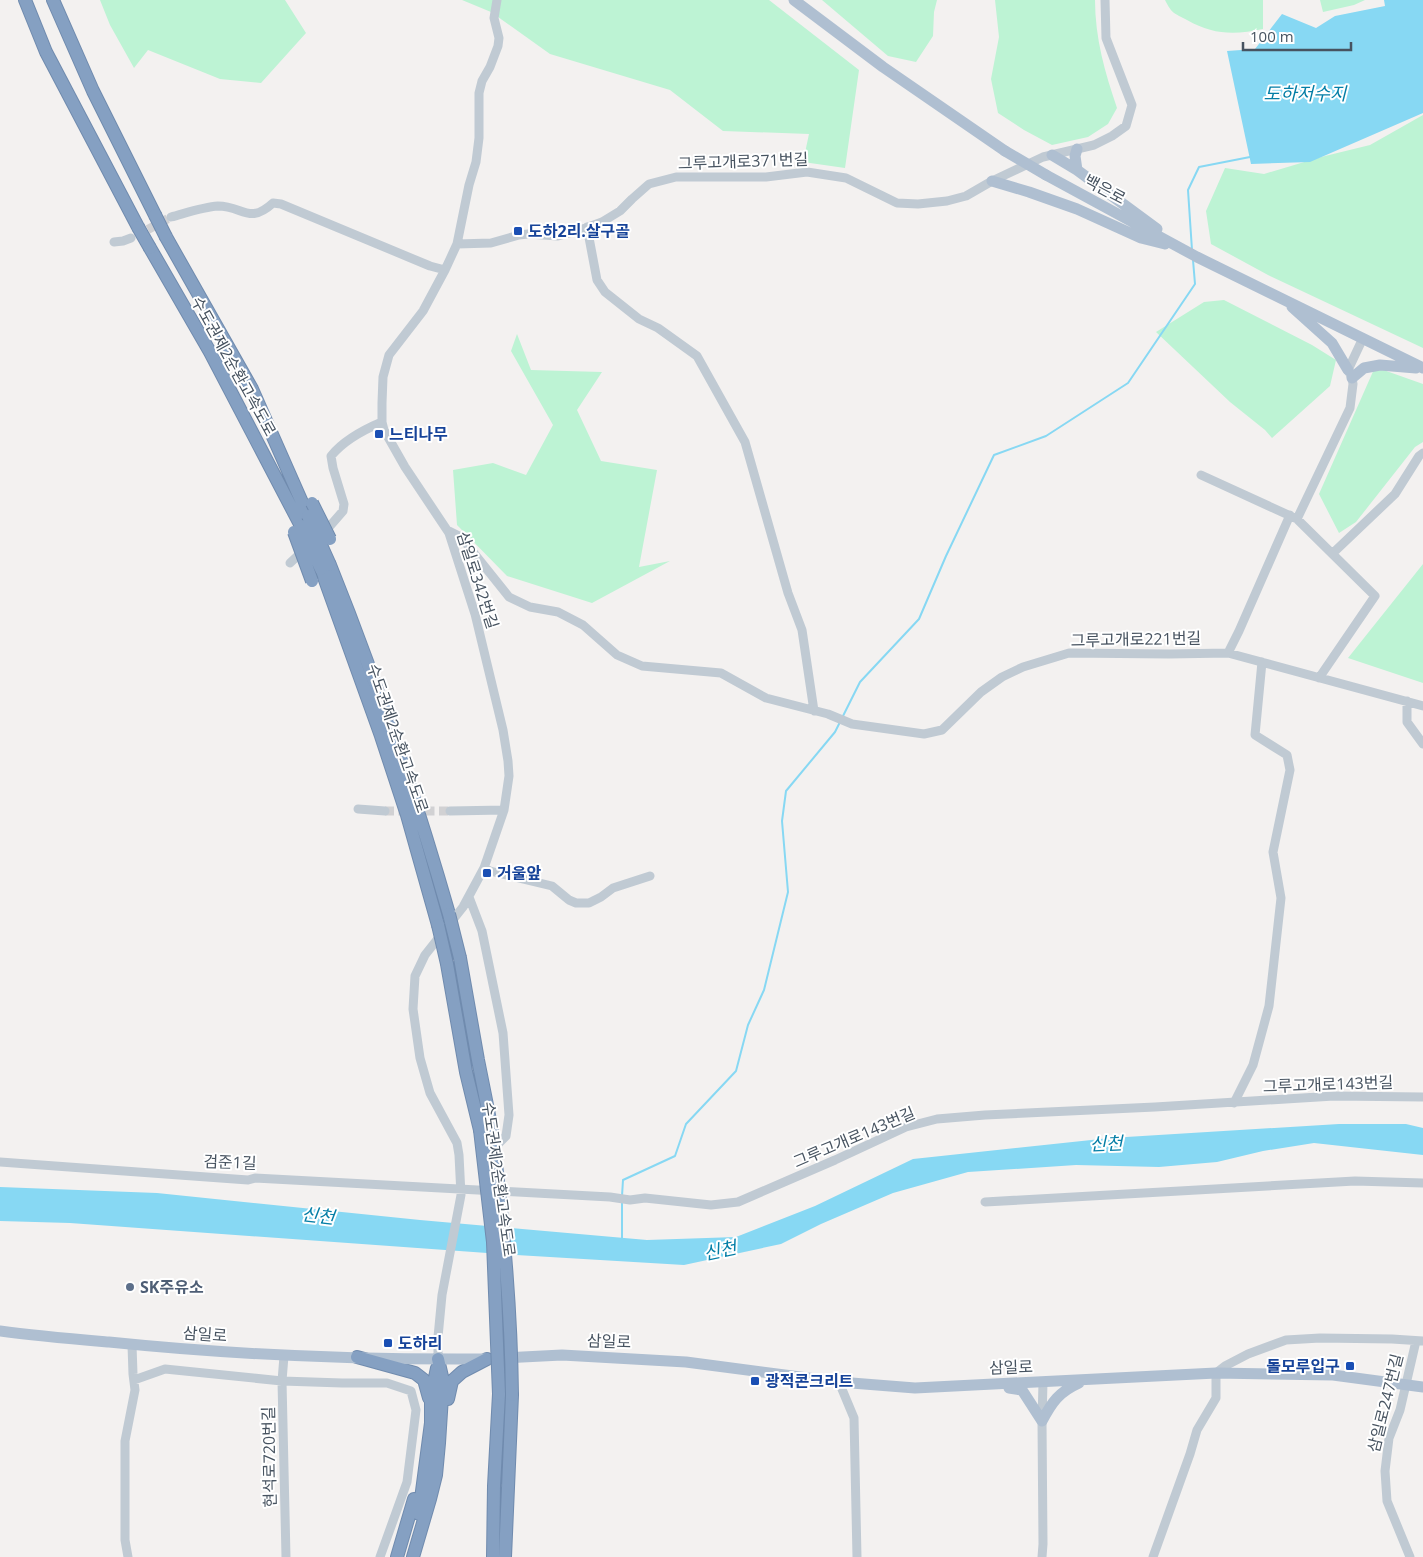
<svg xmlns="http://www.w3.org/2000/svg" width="1423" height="1557" viewBox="0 0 1423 1557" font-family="'Open Sans','Noto Sans KR',sans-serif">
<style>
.green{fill:#bdf3d4}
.water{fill:#87d8f3}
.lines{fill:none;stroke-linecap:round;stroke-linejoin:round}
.stream{stroke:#87d8f3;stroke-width:2}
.minor-tunnel{stroke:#d1d1d3;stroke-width:9;stroke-dasharray:9 4.5;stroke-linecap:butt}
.highway-casing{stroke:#708bae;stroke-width:14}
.minor{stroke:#c0cad3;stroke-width:9}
.major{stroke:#afbfd1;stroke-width:11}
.highway{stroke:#85a0c2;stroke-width:12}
.highway-bridge-casing{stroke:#708bae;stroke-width:14;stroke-linecap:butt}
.major-bridge{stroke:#afbfd1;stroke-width:11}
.highway-bridge{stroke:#85a0c2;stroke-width:12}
.transit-dot{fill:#1a4fb4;stroke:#fff;stroke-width:2}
.service-dot{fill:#5c6f8a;stroke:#fff;stroke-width:2}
.labels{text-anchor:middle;stroke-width:4;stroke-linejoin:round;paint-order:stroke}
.street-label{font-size:16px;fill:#475360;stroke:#fff}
.transit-label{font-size:16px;font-weight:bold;fill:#164399;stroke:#fff;text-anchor:start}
.service-label{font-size:16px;font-weight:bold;fill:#4e5e75;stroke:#fff;text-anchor:start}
.water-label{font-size:18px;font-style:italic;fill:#047ea6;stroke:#fff}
</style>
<rect width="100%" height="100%" fill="#f3f1f0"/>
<path class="green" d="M100 0H285L306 33 261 83 220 79 148 50 134 68 110 25Z
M462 0H769L859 70 845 168 803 162 809 134 723 131 670 90 550 54 491 12Z
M822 0H937L934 12 933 36 916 62 888 56Z
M995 0H1095C1095 38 1105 73 1117 108L1108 124 1088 137 1052 145 1024 130 998 113 991 79 999 37Z
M1165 0H1263V29C1235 35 1213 35 1187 20 1174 13 1172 14 1165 0Z
M1320 0H1365L1354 5 1323 12Z
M1423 115V348L1268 275 1211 244 1206 211 1225 168 1264 174 1321 157 1370 145Z
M1224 300 1312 345 1336 360 1330 386 1272 438 1265 430 1230 402 1156 332 1204 302Z
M517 334 531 370 602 372 577 410 601 461 657 470 639 567 670 561 592 603 507 576 457 525 453 470 493 463 526 475 553 425 511 351Z
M1375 367 1423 384V442L1415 447 1356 522 1339 533 1319 494Z
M1423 564V683L1348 658Z"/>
<path class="water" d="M1384 0H1423V113L1310 162 1251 164 1227 51 1255 49 1282 14 1316 28 1335 16 1385 6Z
M1339 1124H1406L1423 1128V1155L1314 1143 1263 1151 1217 1162 1159 1167 1076 1165 968 1172 893 1193 821 1224 781 1244 684 1265 501 1254 70 1223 0 1221V1187L157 1193 420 1220 647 1240 736 1237 815 1206 913 1159 1110 1138Z"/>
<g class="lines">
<path class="stream" d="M1192 250 1188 190 1199 167 1250 157
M842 718 860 682 919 619 946 556 994 455 1046 436 1128 383 1195 284 1193 260
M622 1196 623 1180 675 1156 686 1124 736 1071 748 1025 764 990 788 892 782 821 786 791 835 732 840 722
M622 1239V1201"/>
<path class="minor-tunnel" d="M136 236 171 217
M385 811H450"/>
<g class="highway-casing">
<path id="highway" d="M25 0 46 52 138 227
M53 0 93 91 155 215
M166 237 252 389 308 516
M150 248 210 352 301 526
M330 565C376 679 415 796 449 914
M321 569 381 736 407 815 438 925
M460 958 478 1060 492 1130
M447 964 466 1072 480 1130
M357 1357 415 1373 424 1380 429 1398
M448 1399 452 1381 462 1372 487 1359
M419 1514 431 1423V1397L437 1368
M397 1557 414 1499
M413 1557 430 1499 436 1475 439 1443 443 1381 438 1359
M493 1557 494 1486 499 1394
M505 1557 512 1395"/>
</g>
<path class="minor" d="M171 217C186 213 203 207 218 206 243 206 249 225 273 203L281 204 430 266 445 270
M587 227 597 280 605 292 639 319 658 328 697 356 745 442 788 593 802 630 814 711
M114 242 123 241 131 238
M457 244 469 185 476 162 479 138V93L482 81 490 67 498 46 499 38 494 18 497 0
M1201 475 1297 519 1375 596 1319 678
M1297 519 1350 408 1353 384 1352 378 1348 370 1363 338
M447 530 461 537 509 597 530 607 558 612 583 625 617 655 642 666 721 673 766 698 828 714 852 724 924 734 942 730 981 692 1002 677 1023 667 1069 653 1169 654 1228 653 1423 706
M323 534 343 511 344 504 333 468 331 456C344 440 363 430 382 422
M1333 553 1395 494 1419 456 1423 453
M290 563 305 549
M1228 653 1239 631 1290 515
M1407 701V722L1423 744
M358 809 385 811
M450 811 504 810
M484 868 490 871 552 886 569 900 576 903H589L601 897 613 888 650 876
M469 897 482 931 503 1033 509 1115 506 1136 498 1144
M1234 1103 1253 1065 1269 1006 1281 898 1273 852 1290 770 1287 755 1255 735 1262 662
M0 1162 248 1180 255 1178 610 1197 630 1200 645 1198 711 1205 738 1202 835 1160 906 1127 937 1119 985 1115 1155 1107 1334 1096 1423 1097
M985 1202 1355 1181 1423 1183
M284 1356 282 1381 286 1557
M438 1359V1337L442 1295 461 1195 459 1155 457 1143 430 1093 420 1058 413 1009 415 976 425 955 463 907 484 868 504 810 509 776 508 761 503 730 475 614 449 533 405 467 384 430 382 422V403L383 377 389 355 423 311 445 270 457 244 491 243 519 235 528 234 558 236 580 230 602 222 620 211 632 199 649 184 676 177H766L807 172 846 178 897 203 918 204 947 201 966 196 992 181 1043 157 1094 145 1112 136 1126 126 1132 105 1106 38 1105 0
M134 1380 165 1369 282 1381 342 1383H387L411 1391 416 1410 407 1482 380 1557
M839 1382 854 1418 857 1557
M128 1557 125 1540V1441L135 1390 133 1374 132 1345
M1042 1557 1043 1544 1042 1421 1043 1382
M1153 1557 1190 1454 1197 1430 1216 1398V1373L1225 1366 1248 1354 1286 1340 1320 1338 1392 1339 1423 1341
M1410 1557 1387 1501 1385 1471 1389 1438 1400 1410 1416 1341"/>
<path class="major" d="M794 0 883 67 1005 151
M1077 149 1075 156 1077 170
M1052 155 1077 170 1157 229
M1046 175 1197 257 1423 368
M992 181 1029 192 1077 209 1141 238 1165 244
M1292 307 1332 343 1348 370
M1352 378 1364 368 1380 365 1416 368
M0 1331C36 1336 73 1339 109 1342 235 1355 361 1360 487 1359
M503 1358 562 1355 686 1362 839 1382 915 1388 1216 1373 1333 1375 1423 1387
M1009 1388 1022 1390 1042 1421C1052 1402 1059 1392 1079 1383"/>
<use href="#highway" class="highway"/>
<g class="highway-bridge-casing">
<path id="highway-bridge" d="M155 215 166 237
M138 227 150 248
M312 503 330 539
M308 516 330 565
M301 526 321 569
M294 532 312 581
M449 914 460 958
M438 925 447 964
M480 1130 493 1242 499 1394
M492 1130C503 1218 511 1306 512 1395"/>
</g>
<path class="major-bridge" d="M1005 151 1046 175"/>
<use href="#highway-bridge" class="highway-bridge"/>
</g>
<g class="transit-dot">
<rect x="513" y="226" width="10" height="10" rx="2.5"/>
<rect x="374" y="429" width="10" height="10" rx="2.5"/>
<rect x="482" y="868" width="10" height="10" rx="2.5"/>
<rect x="383" y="1338" width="10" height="10" rx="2.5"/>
<rect x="1345" y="1361" width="10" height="10" rx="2.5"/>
<rect x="750" y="1376" width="10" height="10" rx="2.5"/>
</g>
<circle class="service-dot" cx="130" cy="1287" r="5"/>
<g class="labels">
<g class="street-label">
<text transform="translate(743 161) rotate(-2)" y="6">그루고개로371번길</text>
<text transform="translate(1105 189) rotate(28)" y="6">백은로</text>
<text transform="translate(234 366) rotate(61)" y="6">수도권제2순환고속도로</text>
<text transform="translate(478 580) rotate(72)" y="6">삼일로342번길</text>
<text transform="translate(1136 639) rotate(-1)" y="6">그루고개로221번길</text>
<text transform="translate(398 738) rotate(71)" y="6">수도권제2순환고속도로</text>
<text transform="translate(1328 1084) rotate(-2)" y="6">그루고개로143번길</text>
<text transform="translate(854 1137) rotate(-23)" y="6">그루고개로143번길</text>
<text transform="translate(230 1162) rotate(2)" y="6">검준1길</text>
<text transform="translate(499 1179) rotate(82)" y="6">수도권제2순환고속도로</text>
<text transform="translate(205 1334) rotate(4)" y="6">삼일로</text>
<text transform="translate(609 1341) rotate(2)" y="6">삼일로</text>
<text transform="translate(1011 1367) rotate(-2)" y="6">삼일로</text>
<text transform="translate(1385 1403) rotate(-76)" y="6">삼일로247번길</text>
<text transform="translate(269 1457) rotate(-91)" y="6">현석로720번길</text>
</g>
<g class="transit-label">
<text x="528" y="237">도하2리.살구골</text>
<text x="389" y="440">느티나무</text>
<text x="497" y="879">거울앞</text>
<text x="398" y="1349">도하리</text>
<text x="1340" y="1372" text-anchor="end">돌모루입구</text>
<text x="765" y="1387">광적콘크리트</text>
</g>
<g class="service-label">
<text x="140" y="1293">SK주유소</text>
</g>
<g class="water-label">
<text x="1305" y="100">도하저수지</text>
<text transform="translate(1106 1144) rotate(-2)" y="6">신천</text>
<text transform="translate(318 1216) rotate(7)" y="6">신천</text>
<text transform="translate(720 1251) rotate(-12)" y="6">신천</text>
</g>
</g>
<path d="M1243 42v8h108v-8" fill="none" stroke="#475360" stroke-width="2.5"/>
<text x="1250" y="42" font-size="15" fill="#475360" stroke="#ffffff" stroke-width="4" paint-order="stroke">100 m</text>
</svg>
